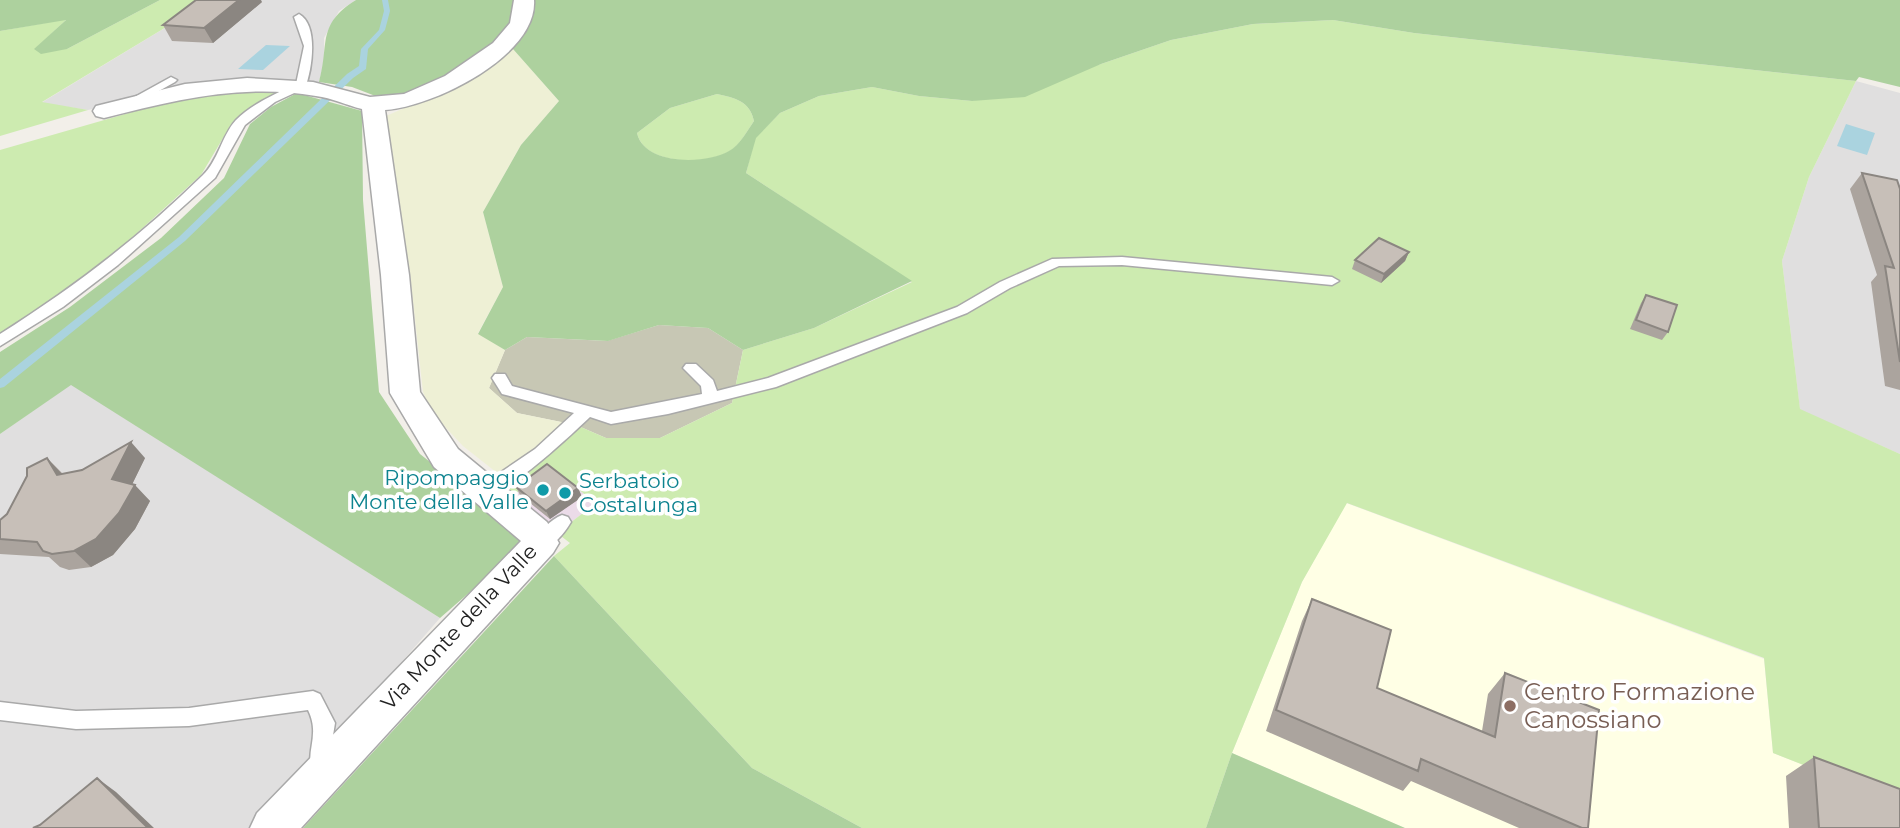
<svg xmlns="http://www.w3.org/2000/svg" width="1900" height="828" viewBox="0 0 1900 828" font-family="Montserrat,sans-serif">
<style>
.residential{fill:#e0dfdf}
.industrial{fill:#ebdbe8}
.education{fill:#ffffe5}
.construction{fill:#c7c7b4}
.farmland{fill:#eef0d5}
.grass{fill:#cdebb0}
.forest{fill:#add19e;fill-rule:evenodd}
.water{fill:#aad3df}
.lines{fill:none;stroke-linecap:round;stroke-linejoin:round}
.stream{fill:#aad3df;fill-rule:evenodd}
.service-casing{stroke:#a9a9a9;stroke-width:3}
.minor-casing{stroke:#a9a9a9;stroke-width:3}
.service{fill:#fff;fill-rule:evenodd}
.minor{fill:#fff;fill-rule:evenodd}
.wall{fill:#aba49e}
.shaded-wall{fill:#8b8681}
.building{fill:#c7bfb8;stroke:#8b8681;stroke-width:2}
.culture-dot{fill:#0f9aa8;stroke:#fff;stroke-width:2.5}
.education-dot{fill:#8d6e63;stroke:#fff;stroke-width:2.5}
.labels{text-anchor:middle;stroke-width:7;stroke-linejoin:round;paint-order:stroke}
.culture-label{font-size:21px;fill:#0d838f;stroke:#fff;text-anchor:end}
.street-label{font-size:21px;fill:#222;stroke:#fff}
.near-education-label{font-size:24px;fill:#785e54;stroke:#fff;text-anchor:start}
</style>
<rect width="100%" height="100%" fill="#f2efe9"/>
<path class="residential" d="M211 0H356L339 11 324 38V62L319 82 225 81 88 110 41 103Z
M1856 81 1900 93V454L1800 410 1782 261 1809 177Z
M71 384 440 618 302 776 252 828H0V434Z"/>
<path class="industrial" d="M551 468 596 503 557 533 513 496Z"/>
<path class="education" d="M1346 503 1764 659 1773 753 1900 803V828H1405L1232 753 1302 582Z"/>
<path class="construction" d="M659 325 708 328 743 350 732 403 660 438H606L576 425 517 413 489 388 505 350 527 337 607 341Z"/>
<path class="farmland" d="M513 49 559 101 521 145 483 212 503 287 478 333 505 350 489 388 517 413 566 423 501 476 463 446 432 413 423 392 410 274 392 170 386 116 460 84Z"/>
<path class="grass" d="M160 0H211L42 102 88 110 0 136V31L67 19 35 49H67Z
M1333 20 1414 33 1856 81 1809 177 1782 261 1800 409 1900 454V803L1773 753 1764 658 1347 503 1302 582 1232 753 1206 828H862L752 768 554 556 570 543 557 533 596 503 551 468 512 496 500 487 576 425 606 438H660L732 403 743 350 814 328 912 282 746 173 755 138 780 113 819 96 872 87 919 96 972 101 1101 64 1171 40 1253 24Z
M289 89 258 104 232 123 201 175 104 263 0 336V150L153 106 219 92Z
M717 94C735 98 750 101 754 121 747 131 740 145 730 151 705 166 644 165 637 133L670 108Z"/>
<path class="forest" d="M0 0H160L67 49 41 54 34 49 66 20 0 31Z
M356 0H1900V87L1859 77 1856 81 1414 33 1333 20 1253 24 1171 40 1101 64 1025 97 972 101 919 96 872 87 819 96 780 113 756 138 746 173 912 281 814 328 743 350 708 328 659 325 608 341 527 337 505 350 478 334 503 287 483 212 521 145 559 101 513 49H484L443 80 413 94 378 97 352 87 319 82C330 43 316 25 356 0ZM717 94C735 98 750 101 754 121 747 131 740 145 729 151 705 165 644 165 637 133L670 108Z
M297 93 362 111 363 200 379 392 420 454 493 512 524 545 440 618 71 385 0 434V352L70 307 161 238 224 178 250 124 271 107Z
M554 556 752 768 862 828H303Z
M1232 753 1405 828H1206Z"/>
<path class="water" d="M266 45 290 46 263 70 238 69Z
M1846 124 1875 133 1867 155 1837 146Z"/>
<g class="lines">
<path class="stream" d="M382 0H388L390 11 385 30 368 49 366 69 353 78 185 241 4 387 0 388V379L179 237 347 74 359 66 361 49 379 30 384 11Z"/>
<g class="service-casing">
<path id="service" d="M299 14C319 25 312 70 305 88L275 102 245 125 215 178 118 265 63 307 0 346V334C73 288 141 236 203 175 218 161 222 135 236 120 252 104 275 94 296 84L304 46 294 17Z
M171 77 177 80 175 82 132 106 122 104Z
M1122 257 1332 277 1339 281 1332 285 1122 265 1059 266 1010 288 967 313 776 387 668 414 611 424 590 417C573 433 502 501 482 495L480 490 482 485 535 449 574 413 502 394 492 378 495 374H505L512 386 611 412 702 394 701 386 683 368 686 364H696L713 380 717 391 768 378 957 307 1000 282 1052 259Z
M562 515 568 517 571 522C564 534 549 553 535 548L532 543C538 533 551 519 562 515Z
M313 691 320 694 335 723 327 773 320 776 313 773C304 752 321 736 308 710L189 726 76 729 0 720V702L76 711 189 708Z"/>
</g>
<g class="minor-casing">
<path id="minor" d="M514 0H534C538 56 432 107 385 110L409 275 420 392 458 449 547 522 559 543 553 553 301 828H250L257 813 521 541 434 467 390 393 381 275 362 109C346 105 332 98 316 96 242 83 175 100 104 118L96 116 93 111 96 106 185 84 247 78 313 82 370 97 404 94 445 76 493 43 510 23Z"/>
</g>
<use href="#service" class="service"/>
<use href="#minor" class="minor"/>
</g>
<path class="wall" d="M262 2 213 43 172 41 163 25Z
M1862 173 1900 189V390L1885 386 1871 282 1877 275 1850 189Z
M1409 252 1405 261 1381 283 1352 269 1355 260Z
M1646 295 1668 332 1662 340 1630 329 1641 303Z
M47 458 63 474 145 458 132 484 150 501 135 529 113 555 91 567 69 570 60 567 49 557 0 554V520L7 514 27 476Z
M516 487 578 488 582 497 550 519 520 495Z
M1312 599 1377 688 1482 731 1488 694 1505 673 1588 828H1519L1411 781 1403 791 1266 731 1302 621Z
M1814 757 1900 828H1789L1786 776Z"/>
<path class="shaded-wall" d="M239 0H261L262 2 213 43 204 28Z
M1409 252 1405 261 1381 283 1384 274Z
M131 442 145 458 127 495 112 479Z
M47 458 63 475H57Z
M135 485 150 501 135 529 113 555 91 567 74 551Z
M578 488 582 497 550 519 546 511Z
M97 778 116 792 154 828H148Z"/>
<path class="building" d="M196 0H239L204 28 163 25Z
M1862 173 1897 180 1900 189V362L1885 266 1894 268Z
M1379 238 1409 252 1384 274 1355 260Z
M1646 295 1677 305 1668 332 1636 320Z
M131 442 112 479 135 485 119 513 96 539 74 551 52 554 43 551 37 542 0 539V520L7 514 27 476V468L47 458 57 475 82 470Z
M547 464 578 488 546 511 516 487Z
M1312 599 1391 630 1377 688 1495 737 1505 673 1599 710 1588 828H1582L1421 759 1418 771 1276 710Z
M1814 757 1900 789V828H1819Z
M97 778 148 828H33L40 825Z"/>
<g class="culture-dot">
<circle cx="543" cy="490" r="7"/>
<circle cx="565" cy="493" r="7"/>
</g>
<circle class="education-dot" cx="1510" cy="706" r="7"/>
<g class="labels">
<g class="culture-label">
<text x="529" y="485">Ripompaggio<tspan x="529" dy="24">Monte della Valle</tspan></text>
<text x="579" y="488" text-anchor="start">Serbatoio<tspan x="579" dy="24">Costalunga</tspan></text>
</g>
<g class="street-label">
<text transform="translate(459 627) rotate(-47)" y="7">Via Monte della Valle</text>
</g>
<g class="near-education-label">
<text x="1524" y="700">Centro Formazione<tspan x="1524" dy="28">Canossiano</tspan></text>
</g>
</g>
</svg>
